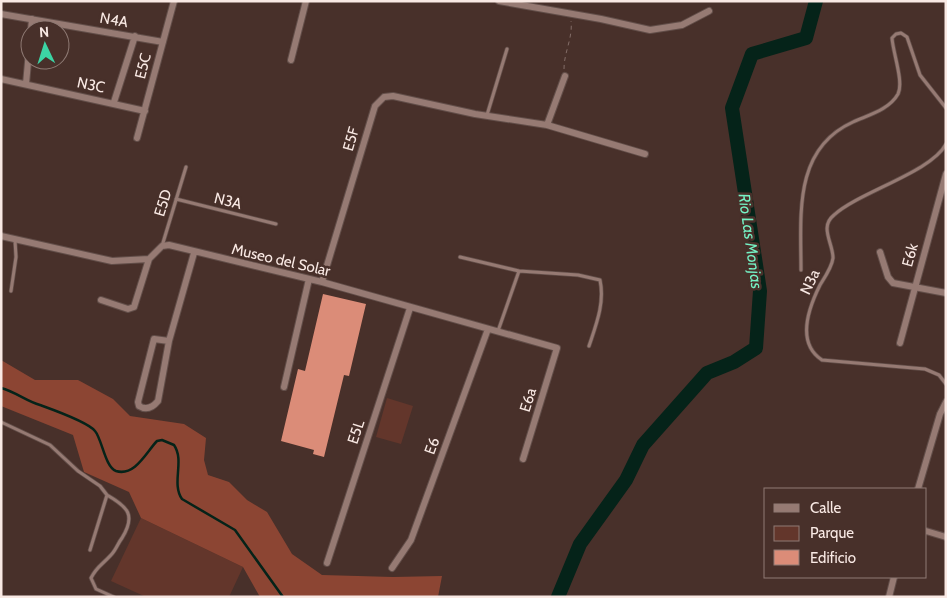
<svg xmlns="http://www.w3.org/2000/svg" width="947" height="598" viewBox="0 0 947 598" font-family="Cabin,sans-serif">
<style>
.green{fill:#63362b}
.forest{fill:#8c4533}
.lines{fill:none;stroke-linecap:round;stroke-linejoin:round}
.stream{stroke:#052319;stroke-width:2.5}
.river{stroke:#052319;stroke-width:14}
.building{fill:#db8c78}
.service-casing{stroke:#624e49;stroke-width:4.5}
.minor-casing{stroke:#624e49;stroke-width:8}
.path{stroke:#836d68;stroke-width:1;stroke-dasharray:4 4;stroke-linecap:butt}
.service{stroke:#967a73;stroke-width:3}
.minor{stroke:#967a73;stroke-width:6}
.labels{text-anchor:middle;stroke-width:5;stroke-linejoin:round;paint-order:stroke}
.street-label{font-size:15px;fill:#f9e9e4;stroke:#48302a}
.water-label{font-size:16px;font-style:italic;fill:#75f2c5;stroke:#48302a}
</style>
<rect width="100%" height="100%" fill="#48302a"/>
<path class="green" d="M387 398 413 406 401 444 376 437Z
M141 518 243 567 229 597H146L111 581Z"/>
<path class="forest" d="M1 360 35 380H78L113 399 130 416 184 424 206 438 204 460 208 475 229 482 247 500 267 512 292 554 322 575 393 577 442 576 438 597H260L243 567 141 518 129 492 84 472 73 435 1 406Z"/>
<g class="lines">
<path class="stream" d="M1 388C16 392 26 401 40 405 51 409 88 422 95 431 102 439 105 467 116 471 135 477 147 451 157 441L162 440 174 445C185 461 171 483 182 499L235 530 283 597"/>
<path class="river" d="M558 597 580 544 626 480 643 445 707 373 734 362 756 348 760 291 732 108 752 54 806 38 816 1"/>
</g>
<path class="building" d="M323 294 366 304 349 376 344 375 324 457 313 454 314 450 281 441 298 369 305 371Z"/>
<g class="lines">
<g class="service-casing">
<path id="service" d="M487 115 507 49
M946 144C932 172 859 192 834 215 819 227 833 243 833 258 832 267 825 277 820 285 808 309 796 343 822 360L925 369 939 375 946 384
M176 199 276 224
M162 246 186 167
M460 257 519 271 578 275 600 280C605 303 596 325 589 346
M801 270C801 215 793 149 853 122 868 115 889 110 898 94 904 82 893 53 892 38L896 34 901 33 907 37 920 75 946 108
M11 291 16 257 15 240
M498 331 519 271
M1 422 50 445 78 471 100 486 107 495 90 550
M107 495C128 507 136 515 122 538 118 543 116 550 111 555 102 565 97 566 91 578L96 589 114 597"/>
</g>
<g class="minor-casing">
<path id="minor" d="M499 1 601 19 650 30 682 25 709 11
M1 14 163 42
M31 30 32 19
M291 60 306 1
M1 79 145 111
M26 84 30 40
M114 102 135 36
M547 125 565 76
M137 138 174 1
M1 236 112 261 149 259 162 246 169 245 322 282 557 348 523 459
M880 252 888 277 893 283 946 293
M322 282 375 106 384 97 393 96 475 114 547 125 645 154
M101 300 128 309 134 307 149 259
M169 341 154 339 138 402 139 406C147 411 153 407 158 401L169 341 194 253
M900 343 946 174
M284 387 309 279
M918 489 940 414 946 402
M926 531 946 537
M327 563 410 308
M392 568 411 540 488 329
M889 597 894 577"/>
</g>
<path class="path" d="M564 69C564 52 573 38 571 21"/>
<use href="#service" class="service"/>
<use href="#minor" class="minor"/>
</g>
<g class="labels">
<g class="street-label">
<text transform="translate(114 20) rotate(10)" y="5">N4A</text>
<text transform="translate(143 66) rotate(-76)" y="5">E5C</text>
<text transform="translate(91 85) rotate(12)" y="5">N3C</text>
<text transform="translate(351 139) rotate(-74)" y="5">E5F</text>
<text transform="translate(228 201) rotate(14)" y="5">N3A</text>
<text transform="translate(163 203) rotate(-73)" y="5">E5D</text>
<text transform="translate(910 255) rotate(-75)" y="5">E6k</text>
<text transform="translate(281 260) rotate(13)" y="5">Museo del Solar</text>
<text transform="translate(810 282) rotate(-65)" y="5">N3a</text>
<text transform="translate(528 400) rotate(-73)" y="5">E6a</text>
<text transform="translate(356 432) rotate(-72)" y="5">E5L</text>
<text transform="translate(432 446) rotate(-70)" y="5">E6</text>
</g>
<g class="water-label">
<text transform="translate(751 241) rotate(82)" y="6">Rio Las Monjas</text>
</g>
</g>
<rect width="947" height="598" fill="none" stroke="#f9e9e4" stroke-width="5"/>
<rect x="764" y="488" width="162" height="90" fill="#48302a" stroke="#8f7a74"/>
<rect x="774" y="504" width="25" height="8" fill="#967a73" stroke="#8f7a74"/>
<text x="810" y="513" font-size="15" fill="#f9e9e4">Calle</text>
<rect x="774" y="526" width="25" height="15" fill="#63362b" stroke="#8f7a74"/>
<text x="810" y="538" font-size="15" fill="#f9e9e4">Parque</text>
<rect x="774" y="550" width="25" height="15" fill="#db8c78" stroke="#8f7a74"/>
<text x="810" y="563" font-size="15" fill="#f9e9e4">Edificio</text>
<g transform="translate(45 45) rotate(356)"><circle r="24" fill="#48302a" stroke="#8f7a74"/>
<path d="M0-4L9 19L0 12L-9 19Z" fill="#3cd4a4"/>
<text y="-8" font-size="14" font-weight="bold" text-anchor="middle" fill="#f9e9e4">N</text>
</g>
</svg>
